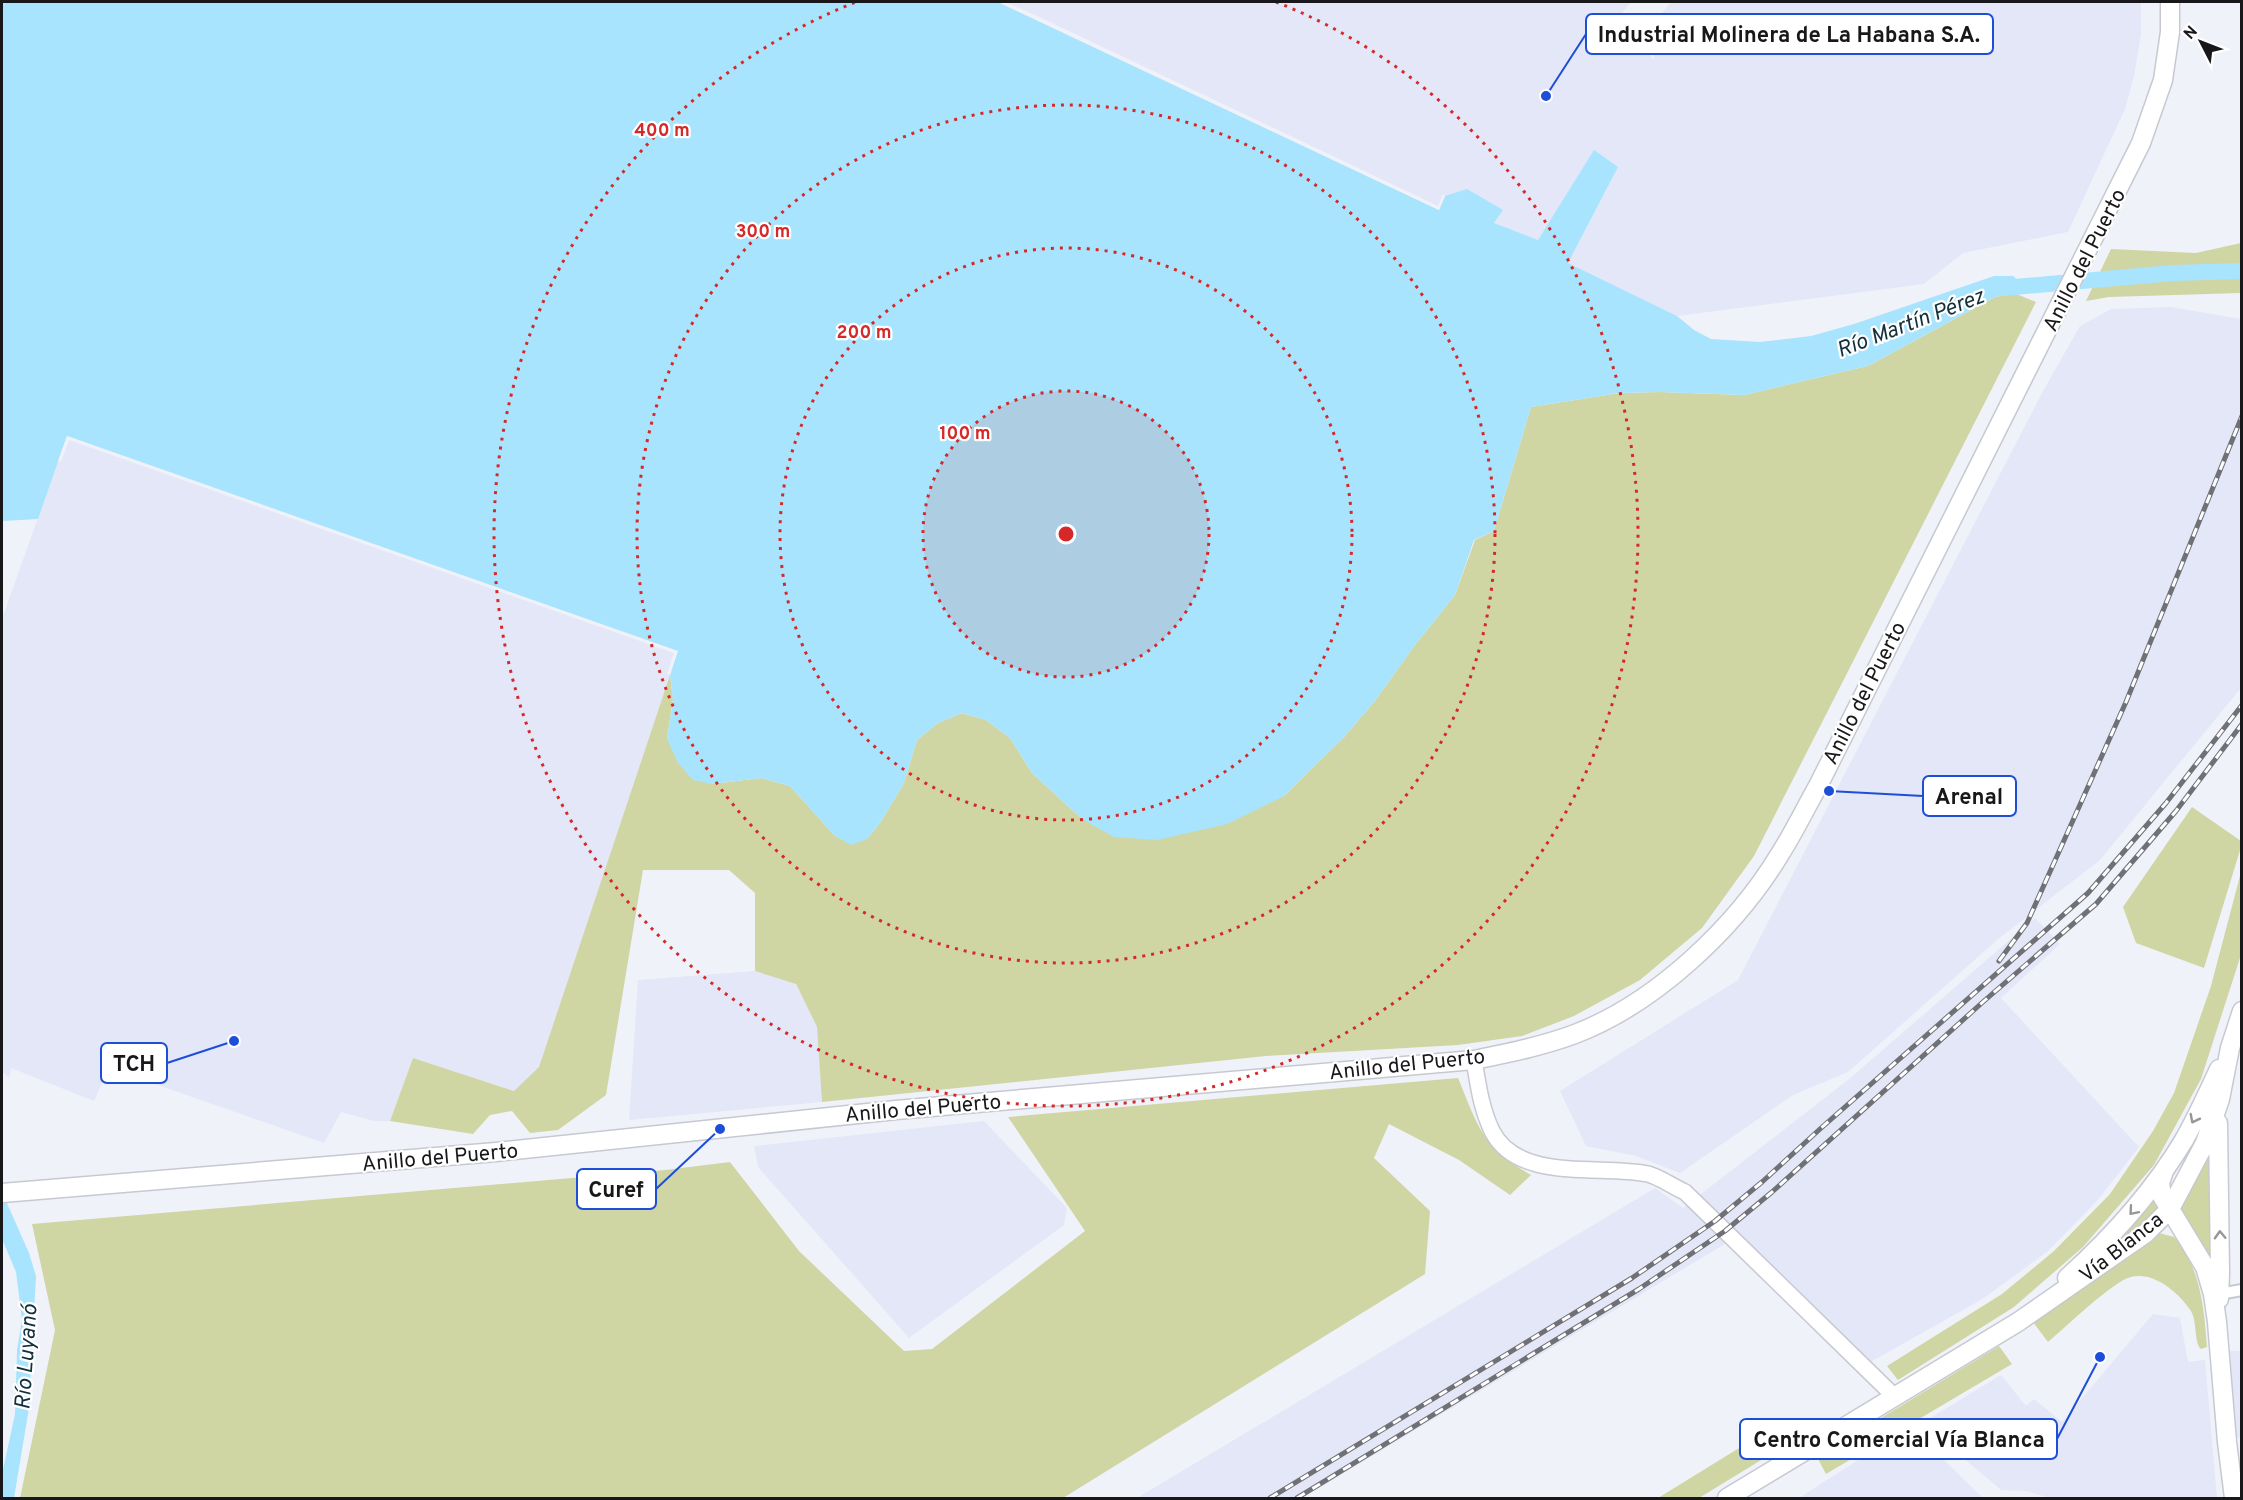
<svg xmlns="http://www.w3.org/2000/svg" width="2243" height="1500" viewBox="0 0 2243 1500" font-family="Overpass,sans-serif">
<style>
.built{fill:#e3e7f7}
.green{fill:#d0d5a4}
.water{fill:#a8e4fd}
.pier{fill:#f0f2fa}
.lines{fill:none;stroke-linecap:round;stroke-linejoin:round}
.river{stroke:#a8e4fd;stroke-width:16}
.street-casing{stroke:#c7c9d1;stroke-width:14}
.secondary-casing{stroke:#c7c9d1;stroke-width:18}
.primary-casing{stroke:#c7c9d1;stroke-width:21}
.street{stroke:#fff;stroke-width:10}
.secondary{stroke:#fff;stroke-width:15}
.primary{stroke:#fff;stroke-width:18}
.rail-casing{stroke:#707176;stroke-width:5}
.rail{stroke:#fff;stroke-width:3;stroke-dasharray:9;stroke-linecap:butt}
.oneway{stroke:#979798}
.ring{fill:none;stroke:#d62828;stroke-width:3;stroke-dasharray:3 6}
.labels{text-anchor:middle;stroke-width:4.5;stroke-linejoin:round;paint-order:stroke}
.street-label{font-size:21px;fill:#18181b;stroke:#fff}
.water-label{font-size:22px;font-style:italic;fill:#13303b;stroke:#fff}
.centre{fill:#d62828;stroke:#fff;stroke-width:3}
.ring-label{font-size:18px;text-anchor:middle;font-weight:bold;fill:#d62828;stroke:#fff;stroke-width:4.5;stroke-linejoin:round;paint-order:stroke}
.leader{fill:none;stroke:#1d4ed8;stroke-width:2}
.callout-dot{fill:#1d4ed8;stroke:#fff;stroke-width:2}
.callout{fill:#fff;stroke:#1d4ed8;stroke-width:2}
.callout-label{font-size:22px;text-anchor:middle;font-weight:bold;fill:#18181b}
</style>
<rect width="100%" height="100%" fill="#f0f2fa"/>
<path class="built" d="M998 2H1631L1617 19 1654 60 1657 19 1671 2H2141V35L2134 76 2125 109 2068 232 1963 253 1924 284 1677 316 1568 263 1618 167 1594 151 1538 240 1494 223 1503 210H1439Z
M2171 307 2241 319V688L2100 860 1997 940 1848 1072 1793 1095 1680 1173 1636 1156 1586 1146 1560 1091 1738 980 2043 391 2080 326 2111 309Z
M67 436 678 651 539 1067 515 1091 413 1058 390 1121H374L341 1112 324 1143 109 1068 94 1101 11 1068 9 1078 2 1071V619Z
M2035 918 2060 944 2001 998 2139 1147 2097 1201 2048 1251 1984 1298 1867 1364 1738 1236 1302 1498H1137L1655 1188 1683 1208 1848 1080Z
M755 971 795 983 817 1027 822 1102 629 1120 638 980Z
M984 1121 1067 1208 1064 1225 909 1338 758 1167 754 1146Z
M2153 1314 2180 1318 2188 1362 2205 1360 2217 1498H2049L2027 1491 2001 1490 1922 1423 2001 1375 2026 1406 2034 1399 2062 1422Z
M2230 1351H2241V1438L2236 1437Z
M1909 1426 1983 1498H1799L1875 1449Z"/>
<path class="green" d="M2241 243V293L2109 297 2086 301 2111 249 2196 253Z
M2014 293 2036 302 1754 856 1702 928 1640 980 1574 1016 1522 1036 1458 1045 1266 1056 822 1102 817 1027 796 984 755 971V893L729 870H643L606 1095 558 1130 530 1133 512 1111 490 1115 473 1134 390 1121 413 1058 514 1091 539 1067 670 675 673 699 667 739 712 784 761 778 790 786 835 836 867 839 880 823 904 783 917 740 938 723 962 713 986 720 1010 738 1032 773 1082 819 1284 796 1344 737 1374 702 1415 645 1455 595 1475 540 1494 531 1531 407 1619 393 1660 392 1745 395 1790 384 1868 366 1995 297Z
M2192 807 2241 841V847L2204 968 2136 943 2123 907Z
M2241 872 2242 950 2239 961 2201 1079 2154 1165 2083 1247 2014 1307 1898 1380 1887 1366 2002 1294 2054 1251 2110 1194 2153 1131 2174 1093 2211 986Z
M1458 1078C1470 1106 1480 1141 1507 1160 1514 1165 1523 1170 1531 1175L1510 1195 1459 1160 1389 1124 1374 1158 1430 1211 1425 1274 1063 1498H20L55 1330 32 1224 665 1170 730 1162 799 1251 904 1351 932 1349 1085 1231 1008 1117Z
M2211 1145 2216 1280 2176 1211Z
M2152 1196 2162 1209 2131 1237 2096 1255Z
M2159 1233 2174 1237C2201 1267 2204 1309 2207 1347L2201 1349 2199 1347C2194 1336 2197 1322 2191 1311 2179 1293 2154 1271 2131 1277 2113 1281 2065 1328 2048 1342L2033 1322Z
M1999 1346 2012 1364 1826 1474 1817 1457Z
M1802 1424 1807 1432 1699 1498H1658L1757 1437 1764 1448Z"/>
<path class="water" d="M2 2H998L1439 210 1445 196 1467 189 1503 210 1494 223 1538 240 1594 150 1618 167 1568 263 1677 316 1694 330 1711 339 1760 342 1811 336 1854 324 1994 276H2013L2023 285 2014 293 1995 297 1868 366 1790 384 1745 395 1660 392 1619 393 1531 407 1494 531 1474 540 1455 595 1415 645 1374 702 1344 737 1284 796 1227 824 1157 840 1114 837 1082 819 1032 773 1010 738 986 720 962 713 938 723 917 740 904 783 880 823 867 839 851 845 835 836 790 786 761 778 712 784 693 780 678 763 667 739 673 700 670 675 677 651 67 436 38 519 3 521Z
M2 1192 29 1253 36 1276 29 1408 14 1498H2V1474L15 1414 17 1350 22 1320 16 1272 2 1239Z"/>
<path class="pier" d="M998 2H1005L1033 14 1438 206 1443 194 1445 196 1439 210Z
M67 436 678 651 670 675 667 674 674 653 69 440 61 462 58 461Z"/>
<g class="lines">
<path class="river" d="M2003 288 2173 273 2242 271"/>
<g class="street-casing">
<path id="street" d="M2219 1294 2242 1290"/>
</g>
<g class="secondary-casing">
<path id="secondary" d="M1474 1060C1478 1084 1481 1108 1492 1131 1518 1183 1601 1164 1648 1174 1660 1177 1673 1187 1685 1192L1894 1396"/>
</g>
<g class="primary-casing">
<path id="primary" d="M2218 1123 2220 1273 2219 1299
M2164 1171 2160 1183 2162 1196 2205 1267 2213 1294 2217 1322 2227 1442 2234 1498
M2 1193 496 1152 896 1110 1474 1060C1508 1053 1543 1046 1575 1034 1656 1003 1736 927 1780 854 1794 832 1805 809 1818 786L2141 143 2163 80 2170 32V2
M2067 1278C2112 1237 2153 1192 2184 1140 2197 1117 2208 1093 2219 1069
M1727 1498 2018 1322 2146 1233 2170 1209 2205 1143 2220 1099 2230 1048 2242 1011"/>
</g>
<use href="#street" class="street"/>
<use href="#secondary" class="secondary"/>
<use href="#primary" class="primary"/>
<g class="rail-casing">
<path id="rail" d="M1999 961 2027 923 2126 702 2242 416
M1270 1498 1632 1278 1715 1221 1762 1182 1820 1129 2088 893 2166 803 2242 705
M1297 1498 1639 1289 1725 1231 1772 1192 1984 1001 2096 904 2176 811 2242 724"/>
</g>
<use href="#rail" class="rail"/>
</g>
<defs><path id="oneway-chevron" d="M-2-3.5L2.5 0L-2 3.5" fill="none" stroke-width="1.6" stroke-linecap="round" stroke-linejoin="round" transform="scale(1.5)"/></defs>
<g class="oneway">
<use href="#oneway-chevron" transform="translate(2194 1119) rotate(117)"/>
<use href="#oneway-chevron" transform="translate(2133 1211) rotate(131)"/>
<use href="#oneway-chevron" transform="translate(2220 1235) rotate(-92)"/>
</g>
<circle cx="1066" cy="534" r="143" fill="#d62828" fill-opacity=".12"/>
<g class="ring">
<circle cx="1066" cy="534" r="143"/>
<circle cx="1066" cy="534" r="286"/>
<circle cx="1066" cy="534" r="429"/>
<path d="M1276 2A572 572 0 1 1 856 2"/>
</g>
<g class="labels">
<g class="street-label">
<text transform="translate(2084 260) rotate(-63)" y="7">Anillo del Puerto</text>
<text transform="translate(1864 693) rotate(-63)" y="7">Anillo del Puerto</text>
<text transform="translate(1407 1064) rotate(-6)" y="7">Anillo del Puerto</text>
<text transform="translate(923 1108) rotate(-5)" y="7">Anillo del Puerto</text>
<text transform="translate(440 1157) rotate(-5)" y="7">Anillo del Puerto</text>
<text transform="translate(2121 1247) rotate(-38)" y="7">Vía Blanca</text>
</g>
<g class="water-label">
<text transform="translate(1910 322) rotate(-21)" y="8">Río Martín Pérez</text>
<text transform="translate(25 1357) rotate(-86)" y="8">Río Luyanó</text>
</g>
</g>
<circle cx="1066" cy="534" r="9" class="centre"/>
<g class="ring-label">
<text x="662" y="136">400 m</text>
<text x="763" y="237">300 m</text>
<text x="864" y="338">200 m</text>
<text x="965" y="439">100 m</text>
</g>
<path class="leader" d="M1546 96L1586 34M1829 791L1923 796M234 1041L167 1063M720 1129L656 1189M2100 1357L2057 1439"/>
<g class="callout-dot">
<circle cx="1546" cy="96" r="6"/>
<circle cx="1829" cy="791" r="6"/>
<circle cx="234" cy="1041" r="6"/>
<circle cx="720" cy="1129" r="6"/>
<circle cx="2100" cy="1357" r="6"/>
</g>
<g class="callout">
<rect x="1586" y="14" width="407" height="40" rx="6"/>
<rect x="1923" y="776" width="93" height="40" rx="6"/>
<rect x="101" y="1043" width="66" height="40" rx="6"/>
<rect x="577" y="1169" width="79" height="40" rx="6"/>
<rect x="1740" y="1419" width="317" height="40" rx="6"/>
</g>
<g class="callout-label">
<text x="1789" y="42">Industrial Molinera de La Habana S.A.</text>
<text x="1969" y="804">Arenal</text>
<text x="134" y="1071">TCH</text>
<text x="616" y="1197">Curef</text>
<text x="1899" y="1447">Centro Comercial Vía Blanca</text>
</g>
<rect width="2243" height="1500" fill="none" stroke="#18181b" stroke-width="6"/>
<g transform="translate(2201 42) rotate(312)" stroke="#ffffff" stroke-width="4.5" paint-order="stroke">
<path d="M0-4.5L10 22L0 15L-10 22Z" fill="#18181b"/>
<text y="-9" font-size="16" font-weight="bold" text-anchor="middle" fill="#18181b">N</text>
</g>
</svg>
